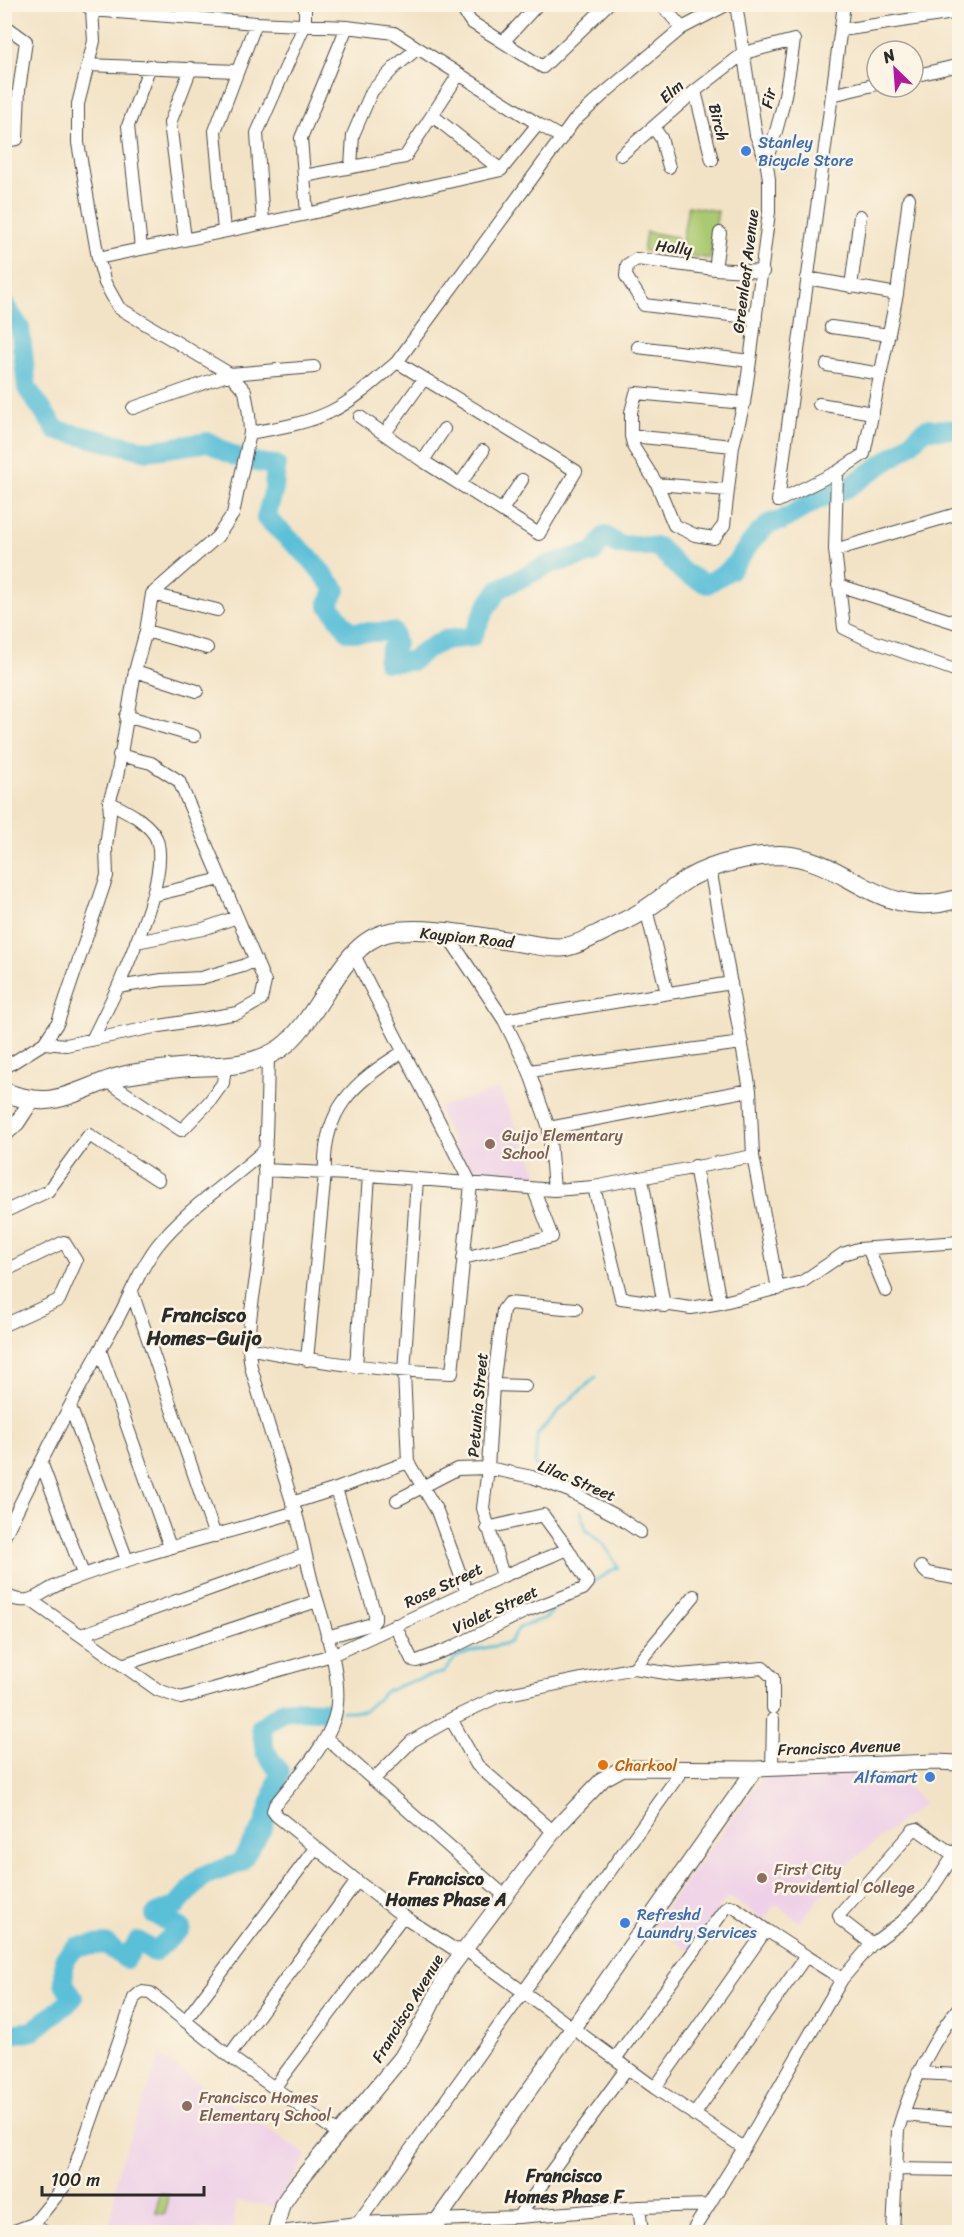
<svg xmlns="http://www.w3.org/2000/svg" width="964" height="2237" viewBox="0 0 964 2237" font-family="Sriracha,sans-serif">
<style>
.built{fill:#eed0e8}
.green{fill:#aac971;stroke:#6a7a4e;stroke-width:1.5}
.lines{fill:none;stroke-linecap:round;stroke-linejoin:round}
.stream{stroke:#5ac0d8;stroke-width:3}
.river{stroke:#5ac0d8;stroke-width:20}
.minor-casing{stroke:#494742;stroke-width:14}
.tertiary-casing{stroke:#494742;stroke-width:17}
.secondary-casing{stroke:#494742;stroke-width:20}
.minor{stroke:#fff;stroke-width:12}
.tertiary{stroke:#fff;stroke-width:15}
.secondary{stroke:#fff;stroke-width:18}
.shop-dot{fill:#3f7fe0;stroke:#fcf5e5;stroke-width:2}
.education-dot{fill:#8d6e63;stroke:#fcf5e5;stroke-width:2}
.food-dot{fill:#e8710a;stroke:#fcf5e5;stroke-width:2}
.labels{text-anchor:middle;stroke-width:5;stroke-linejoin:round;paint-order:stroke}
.street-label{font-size:16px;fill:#2b2b2b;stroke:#fcf5e5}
.shop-label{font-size:16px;fill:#366cbe;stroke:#fcf5e5;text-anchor:start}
.education-label{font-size:16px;fill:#785e54;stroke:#fcf5e5;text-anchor:start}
.food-label{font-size:16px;fill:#c56008;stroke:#fcf5e5;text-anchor:start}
.neighbourhood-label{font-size:18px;font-weight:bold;fill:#2b2b2b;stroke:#fcf5e5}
.quarter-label{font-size:20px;font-weight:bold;fill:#2b2b2b;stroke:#fcf5e5}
</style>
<rect width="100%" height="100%" fill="#fcf5e5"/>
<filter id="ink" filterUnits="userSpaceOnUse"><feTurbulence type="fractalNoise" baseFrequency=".0167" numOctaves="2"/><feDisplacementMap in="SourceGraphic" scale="12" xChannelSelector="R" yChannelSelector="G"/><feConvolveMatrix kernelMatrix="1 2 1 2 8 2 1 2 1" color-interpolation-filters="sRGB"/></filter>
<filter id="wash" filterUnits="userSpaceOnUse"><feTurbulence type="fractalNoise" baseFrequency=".008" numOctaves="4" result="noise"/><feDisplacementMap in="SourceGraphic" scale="24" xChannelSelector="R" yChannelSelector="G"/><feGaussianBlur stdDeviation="1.35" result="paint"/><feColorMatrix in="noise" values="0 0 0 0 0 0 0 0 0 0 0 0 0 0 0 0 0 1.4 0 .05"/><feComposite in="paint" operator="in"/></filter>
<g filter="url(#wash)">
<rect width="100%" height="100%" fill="#f3e3c6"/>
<path class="built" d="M499 1089 544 1186 471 1180 437 1108Z
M879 1771 902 1781 924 1803 854 1859 799 1922 776 1904 765 1920 728 1897 689 1950 652 1927 764 1776Z
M160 2057 307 2155 276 2207 237 2201 232 2232H109L118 2169Z"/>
<path class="green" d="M688 206 718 211 710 259 680 254Z
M646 232 677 237 675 255 643 251Z
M159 2193 168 2194 165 2214 156 2213Z"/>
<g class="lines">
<path class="stream" d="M541 1476 535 1464 537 1435 565 1404 596 1377
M581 1511 586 1530 604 1545 618 1567 591 1583
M343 1711H364L386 1691 412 1681 444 1672 456 1657 480 1649 509 1643 519 1628 547 1617 558 1604"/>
<path class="river" d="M4 304 20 328 27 388 56 430 148 451 209 442C233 458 248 462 276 465L274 489 266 518 310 558 336 590 328 604 349 632H393L396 644 390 651 387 662 412 661 424 651 444 640 472 637 486 608 499 589 550 564 593 553 605 536 619 545 658 547 684 573 707 584 731 569 756 536 770 523 781 521 817 500 847 488 903 450 926 429 960 430
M4 2035 33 2031 73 1998 64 1983V1959L76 1947 106 1944 126 1959 138 1941 154 1952 181 1928 155 1915 176 1906 203 1876 240 1863 263 1827 280 1773 265 1751 261 1727 284 1710 328 1711"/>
</g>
</g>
<g filter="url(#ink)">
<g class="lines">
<g class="minor-casing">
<path id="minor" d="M465 4V13L471 22 543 67 608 4
M661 4 682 28
M736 4 756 135 766 160 769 179V212L750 361 744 403 733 446 724 525 714 538 695 535 674 525 657 484 634 448 631 436V412L636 393 744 403
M92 10 256 23 347 27 394 33 538 124 501 170 307 214 98 258
M4 25 26 41 19 90 17 139 4 141
M842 30 960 12
M503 42 538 4
M88 65 236 71
M913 76 960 65
M695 91 712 160
M832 95 877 84
M433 116 501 170
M538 124 562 138
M654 128 661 138 669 167
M621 155 695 91 744 53 794 40C788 83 782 120 766 160
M351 167 353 135 372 91 396 66 418 48
M304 176 405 157 459 74
M307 214 301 138 347 27
M263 223 257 133 305 24V4
M224 231 215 131 256 23
M185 239 170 123 191 68
M141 248 128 126 150 66
M715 269 720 233
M807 278 897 294
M851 287 860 216
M756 318 644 305 626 276 627 265 637 259 715 269 763 272
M831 327 889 335
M638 347 750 361
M827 365 881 374
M819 404 873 413
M133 408 230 374 314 367
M360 417 423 461 539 534 576 471 397 362
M250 433C277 428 305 424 330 412 355 400 376 380 397 362L574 121 607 91 682 28 728 4
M385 433 423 380
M631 436 733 446
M423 461 444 429
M837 472 835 550 844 628 867 639 960 672
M460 484 483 451
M657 484 727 490
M778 501 844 4
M778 501 837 472 864 454 897 294 909 198
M502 510 522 480
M835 550 960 513
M838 585 960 624
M152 594 217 610
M146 631 207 648
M135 671 197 691
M126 716 194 736
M109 802C126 811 142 818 154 834 174 864 131 955 118 987L162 980 201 978 243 966 256 960
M710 868 750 1090 753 1156 778 1289
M154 895 221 879
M646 909 667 993
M446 933 504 1020
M136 942 203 929 237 917
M92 1040 118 987
M44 1043 66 1045 154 1027 238 1013 261 1000 265 982 179 781 151 763 119 755
M268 1055C267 1121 265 1187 259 1253 256 1290 244 1329 251 1367 265 1415 280 1463 295 1511 303 1535 306 1561 313 1586 323 1622 346 1683 334 1719 325 1749 294 1780 275 1805L273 1811 276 1815 357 1881 403 1916 454 1949 466 1950 655 2088 744 2148
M4 1068 44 1043 58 1022 107 876 106 847 110 814 109 802 117 777 135 671 146 631 152 594 217 537 233 514 250 433 249 414 245 391 230 374 119 308 105 283 98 258 78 143V104L94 41 92 10 84 4
M529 1071 742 1043
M107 1081 181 1130 184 1128 210 1101 223 1083 225 1066
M549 1128 750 1090
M695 1166 720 1303
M264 1170 369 1175 554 1190 594 1187 753 1156
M642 1178 664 1306
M594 1187 621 1298 691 1308 720 1303 802 1282 843 1254 858 1249 960 1242
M554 1190 549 1128 529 1071 504 1020 731 983
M4 1212 48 1191 89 1135 158 1180
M868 1248 886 1291
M463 1258 552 1237 534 1190
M4 1271 64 1242 76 1261 59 1300 4 1325
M132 1292 215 1536
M248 1348C316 1362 383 1371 452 1373L471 1184 354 955
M100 1350 170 1547
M307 1360 325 1173C322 1110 354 1082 403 1052
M356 1367 369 1175
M493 1385 525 1386
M70 1406 127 1560
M41 1462 83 1574
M408 1462 437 1511 467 1593
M336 1489 408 1462 404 1372 417 1179
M397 1500 457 1469 488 1468 532 1477 569 1491 615 1515 640 1532
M292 1503 336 1489 375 1614V1620L372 1624 327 1637
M4 1537C40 1463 77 1390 118 1318 131 1294 140 1268 157 1246 187 1208 230 1182 266 1149
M921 1567 927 1573 960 1579
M503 1576 483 1508 488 1468 493 1385 503 1310 508 1303 576 1309
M4 1594C31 1610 39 1592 62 1583 138 1553 218 1536 296 1512
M694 1596 634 1668 679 1675 763 1668 773 1678V1708
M32 1601 158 1690 181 1698 332 1655 503 1576 568 1549
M395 1625 412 1660 417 1661 451 1648 524 1612 583 1589 588 1583 568 1549 543 1515 487 1528
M81 1635 305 1555
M122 1665 317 1601
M451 1719 477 1765 554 1832
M326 1738 506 1897
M772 1768 773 1719
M373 1780 412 1741 451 1719 499 1696 634 1668
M872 1944 841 1920 839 1915 913 1830 917 1829 954 1855
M185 2021 316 1847
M229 2056 357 1881
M615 2059 725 1909 729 1906 734 1907 766 1930
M918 2073 960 2075
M274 2088 403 1916
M655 2088 766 1930 806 1956
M694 2115 806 1956 842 1979
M903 2115 960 2120
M896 2169 960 2170
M639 2207 642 2232
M518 2217 627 2068
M358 2223 683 1769
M32 2226 71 2178 134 1998 141 1992 150 1993 229 2056 338 2133
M280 2232 358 2223 518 2217 639 2207 709 2205
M692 2232 744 2148 842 1979 872 1944 902 1922 929 1893 960 1846
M893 2232 898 2130C911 2085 930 2043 960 2006"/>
</g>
<g class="tertiary-casing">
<path id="tertiary" d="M4 1135 17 1123 32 1100
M16 2232 32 2226 42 2232
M275 2232 282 2205 295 2186 401 2058 425 2018 447 1973 558 1826 603 1779 623 1768 755 1769 935 1762 960 1763
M437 2232V2221L755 1769"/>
</g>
<g class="secondary-casing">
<path id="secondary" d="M4 1092C18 1097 31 1101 46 1100 70 1099 101 1080 126 1075 147 1071 168 1069 189 1067 221 1066 253 1067 281 1048 320 1020 340 944 386 933 422 924 485 938 523 943 536 945 551 949 565 947 578 945 592 937 604 931 618 924 633 918 646 909 661 899 674 887 689 878 714 864 751 855 780 855 848 857 879 925 960 898"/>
</g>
<use href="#minor" class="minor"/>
<use href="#tertiary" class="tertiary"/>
<use href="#secondary" class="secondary"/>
</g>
</g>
<g class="shop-dot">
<circle cx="746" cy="151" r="6"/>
<circle cx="930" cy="1777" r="6"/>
<circle cx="625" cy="1923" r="6"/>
</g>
<g class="education-dot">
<circle cx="490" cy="1144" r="6"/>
<circle cx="762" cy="1878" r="6"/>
<circle cx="187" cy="2106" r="6"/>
</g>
<circle class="food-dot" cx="603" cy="1765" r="6"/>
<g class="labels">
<g class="street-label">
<text transform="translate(671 91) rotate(-42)" y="6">Elm</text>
<text transform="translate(768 98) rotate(-78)" y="6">Fir</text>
<text transform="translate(719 122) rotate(76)" y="6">Birch</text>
<text transform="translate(674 247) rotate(8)" y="6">Holly</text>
<text transform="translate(745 271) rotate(-83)" y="6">Greenleaf Avenue</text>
<text transform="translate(467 937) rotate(6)" y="6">Kaypian Road</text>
<text transform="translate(477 1405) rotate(-85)" y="6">Petunia Street</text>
<text transform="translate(577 1480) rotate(23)" y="6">Lilac Street</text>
<text transform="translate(443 1585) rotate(-25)" y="6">Rose Street</text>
<text transform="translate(495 1609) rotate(-25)" y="6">Violet Street</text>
<text transform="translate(839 1747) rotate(-2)" y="6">Francisco Avenue</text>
<text transform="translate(407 2008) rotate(-59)" y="6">Francisco Avenue</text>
</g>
<g class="shop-label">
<text x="758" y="148">Stanley<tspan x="758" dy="18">Bicycle Store</tspan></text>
<text x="918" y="1783" text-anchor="end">Alfamart</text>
<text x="637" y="1920">Refreshd<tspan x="637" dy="18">Laundry Services</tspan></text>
</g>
<g class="education-label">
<text x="502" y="1141">Guijo Elementary<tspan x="502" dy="18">School</tspan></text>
<text x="774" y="1875">First City<tspan x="774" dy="18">Providential College</tspan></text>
<text x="199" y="2103">Francisco Homes<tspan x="199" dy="18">Elementary School</tspan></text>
</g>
<g class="food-label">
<text x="615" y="1771">Charkool</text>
</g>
<g class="neighbourhood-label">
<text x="446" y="1885">Francisco<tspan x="446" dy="21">Homes Phase A</tspan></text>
<text x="564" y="2182">Francisco<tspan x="564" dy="21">Homes Phase F</tspan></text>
</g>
<g class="quarter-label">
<text x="204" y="1322">Francisco<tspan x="204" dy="23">Homes–Guijo</tspan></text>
</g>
</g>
<rect width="964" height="2237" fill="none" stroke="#fcf5e5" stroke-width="24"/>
<g transform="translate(895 69) rotate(335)"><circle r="28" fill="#fcf5e5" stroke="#a8a49b" stroke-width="1.5"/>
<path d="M0-4.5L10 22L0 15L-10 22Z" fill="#b5179e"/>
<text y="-9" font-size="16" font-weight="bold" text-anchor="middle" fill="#2b2b2b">N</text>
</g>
<path d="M42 2186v9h162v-9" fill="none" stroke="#2b2b2b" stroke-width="3"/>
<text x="51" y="2186" font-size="18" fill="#2b2b2b" stroke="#fcf5e5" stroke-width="4.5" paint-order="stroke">100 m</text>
</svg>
